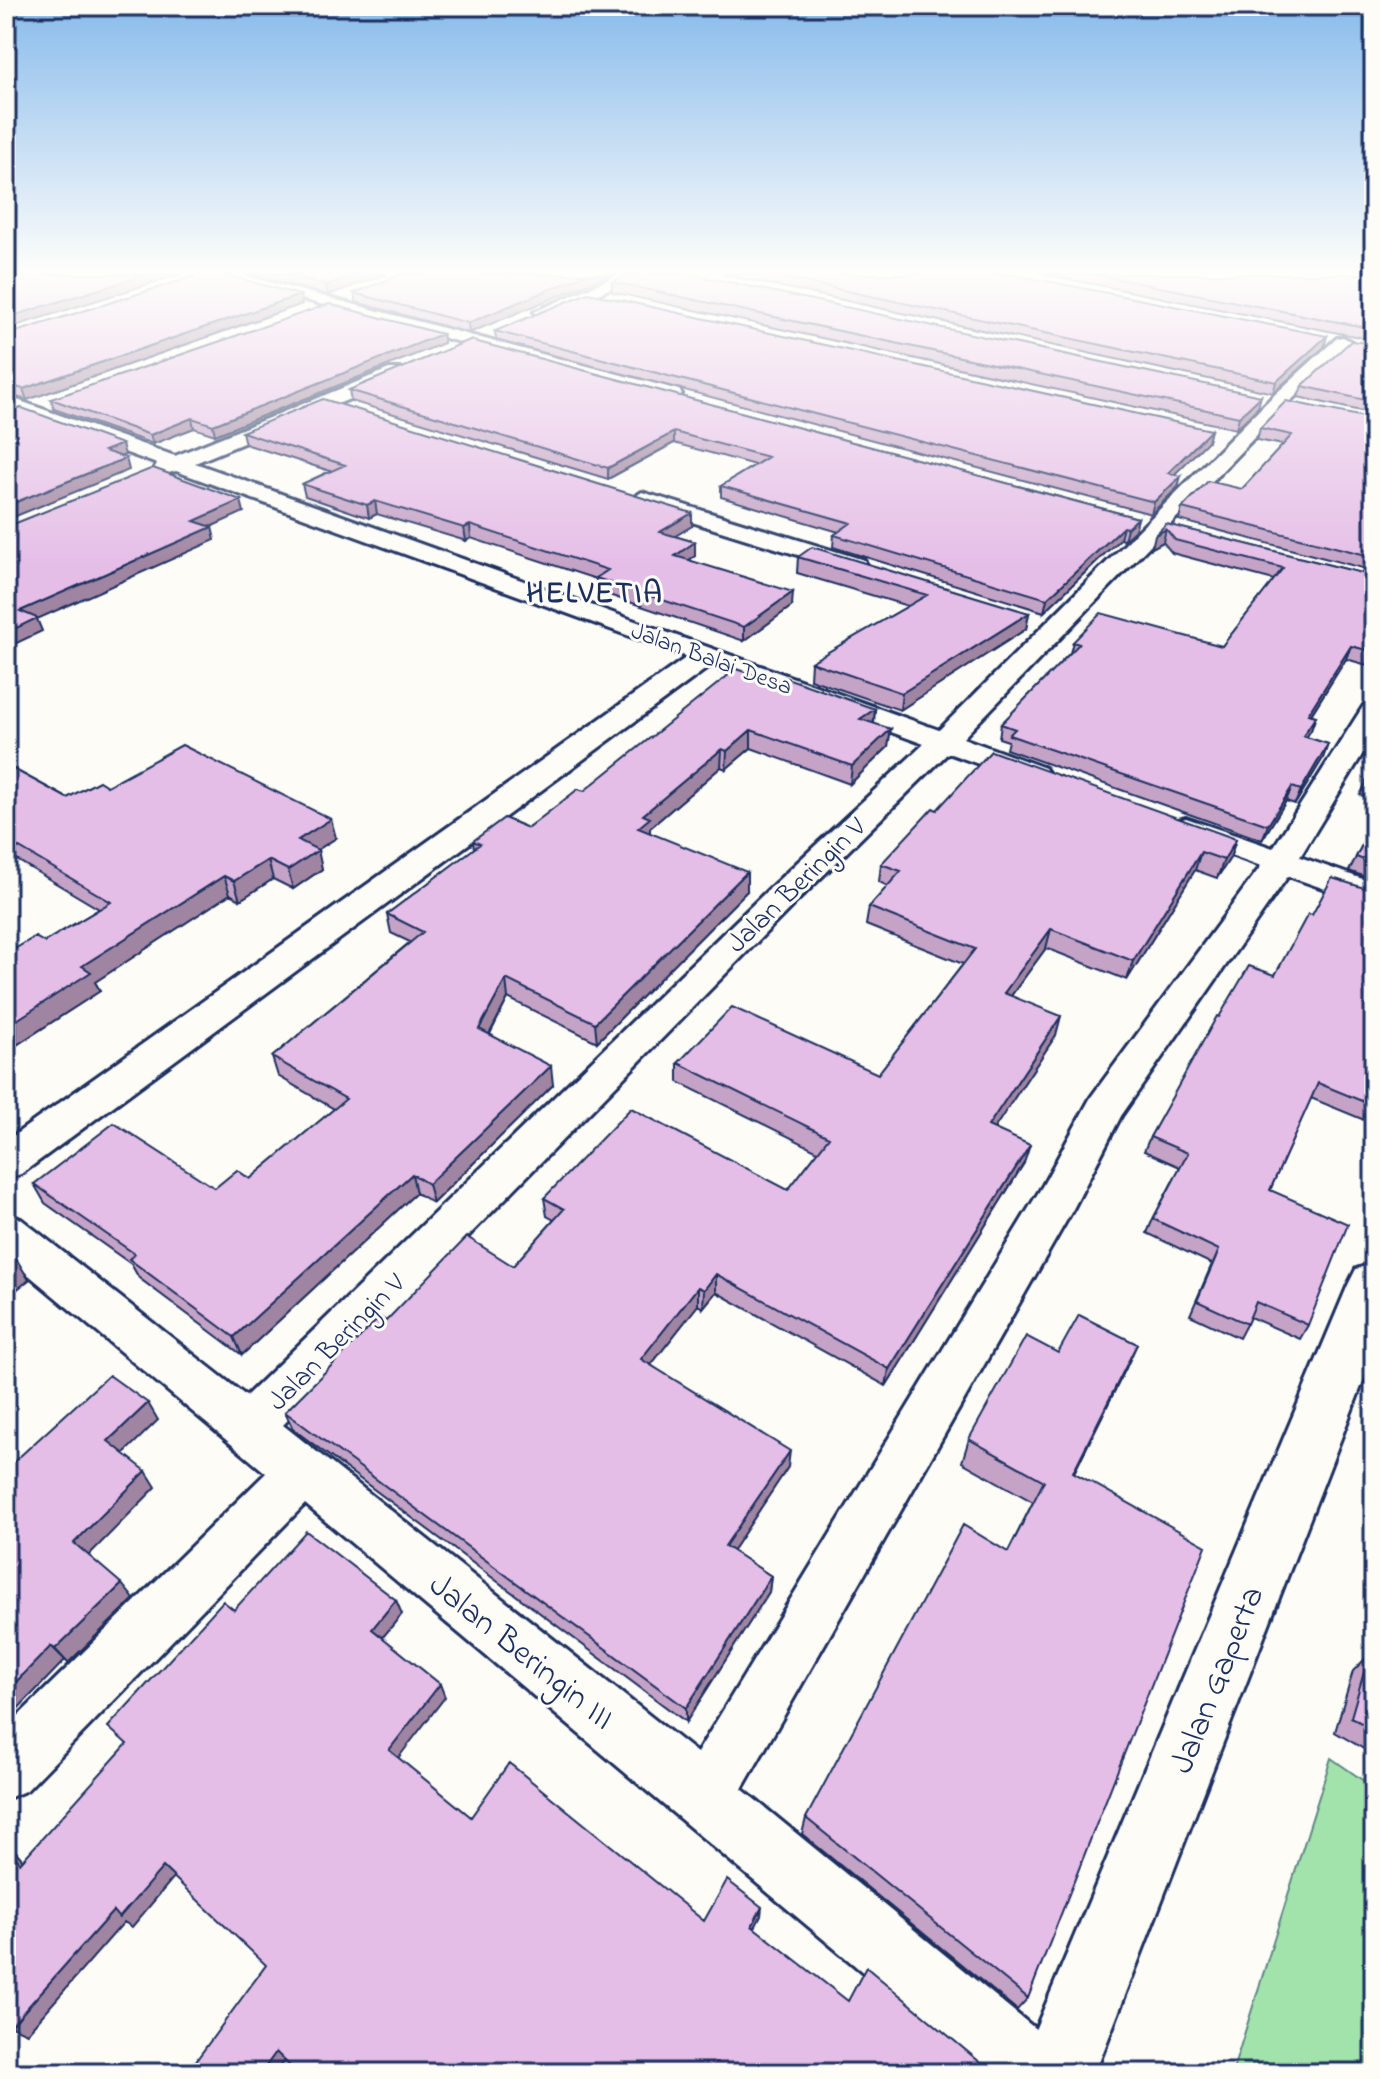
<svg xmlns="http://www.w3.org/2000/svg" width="1380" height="2079" viewBox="0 0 1380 2079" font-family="'Indie Flower',sans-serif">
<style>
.green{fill:#a2e2ab;stroke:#5e8884;stroke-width:2}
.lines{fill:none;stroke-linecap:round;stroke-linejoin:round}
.street-casing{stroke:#1b2f5e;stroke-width:6}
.secondary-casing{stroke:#1b2f5e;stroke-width:6}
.street{fill:#fdfcf7;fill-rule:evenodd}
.secondary{fill:#fdfcf7;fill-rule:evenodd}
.wall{fill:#c5a3c7;stroke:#1b2f5e;stroke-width:2}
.shaded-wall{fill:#a085a2;stroke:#1b2f5e;stroke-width:2}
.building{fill:#e5bee7;stroke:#1b2f5e;stroke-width:2}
.labels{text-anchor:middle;stroke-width:6;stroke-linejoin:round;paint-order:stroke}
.far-street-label{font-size:24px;fill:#1b2f5e;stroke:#fdfcf7}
.street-label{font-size:28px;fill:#1b2f5e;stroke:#fdfcf7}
.far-district-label{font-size:30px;font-weight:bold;letter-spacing:2px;fill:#1b2f5e;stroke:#fdfcf7}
.near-street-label{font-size:34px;fill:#1b2f5e;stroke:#fdfcf7}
</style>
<rect width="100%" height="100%" fill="#fdfcf7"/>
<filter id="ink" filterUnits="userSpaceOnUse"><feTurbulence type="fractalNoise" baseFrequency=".0125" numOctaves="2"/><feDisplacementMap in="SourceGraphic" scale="16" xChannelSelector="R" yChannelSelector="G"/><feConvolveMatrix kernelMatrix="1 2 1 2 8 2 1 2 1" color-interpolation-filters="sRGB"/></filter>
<g filter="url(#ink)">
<path class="green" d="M1331 1758 1374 1788V2073H1232Z"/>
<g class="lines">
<g class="street-casing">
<path id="street" d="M210 274H238L679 390 682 394 672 400 665 398Z
M620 274H643L548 316 542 317 534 312Z
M1343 337 1352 342 1349 346 1285 406 963 738 1045 768 1049 774 1045 780 1034 783 1023 780 948 753 794 904 283 1425 697 1753 1043 1185 1091 1097 1261 866 1175 835 1170 828 1175 821 1186 818 1273 848 1364 705 1374 702V735L1300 857 1374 883V906L1288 876 1121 1116 1073 1209 742 1789 1060 2049 1070 2073H983L305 1504 27 1790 6 1799V1728L266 1473 6 1256V1213L21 1219 246 1396 770 888 924 744 710 666 21 1174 6 1179V1141L687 657 176 471 165 474 157 473 154 468 157 464 6 409V396L175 456 389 369H403L405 373 403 377 195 463 939 730 1271 398 1337 338Z
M642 492 864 560 867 565 864 570H846L634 504 631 499Z"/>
</g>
<g class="secondary-casing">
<path id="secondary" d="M1374 1263V1353L1095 2073H1017L1348 1285 1356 1269Z"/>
</g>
<use href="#street" class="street"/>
<use href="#secondary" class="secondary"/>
</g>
<path class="wall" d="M251 274H387L328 295Z
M611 274 469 333 356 302 354 293Z
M722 274H1010L1324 347 1273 393Z
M1043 274H1374V340Z
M612 282 1258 407 1236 429 612 292Z
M300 295 302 304 27 400 6 394V335Z
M495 331 1211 430 1208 441 1174 474 1178 487 1151 514 496 340Z
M442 334 444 343 215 435 194 428 153 444 54 409 51 399Z
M470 340 1138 518 1135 530 1124 540 1120 539 1044 612 833 547 834 535 839 532 721 497V486L755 465 674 443 608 479 351 401 349 390Z
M1374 344V414L1298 397 1302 386Z
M1374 419V571L1179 520 1182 508 1242 489 1283 445 1257 440 1260 428Z
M242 432 692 526 674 536 695 542V556L689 560 792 606 744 641 597 591 596 579 471 538 466 541 377 514 369 518 305 496 302 484 330 471 245 444Z
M1166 524 1374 576V667L1346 659 1311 715 1316 716 1311 730 1306 737 1328 744 1323 758 1295 804 1286 801 1262 840 1006 749 1008 741 999 738 1001 724 1070 653 1073 642 1222 646 1274 580 1172 553 1163 542 1152 548Z
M798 557 1029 613 1026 629 900 710 810 679 811 662 908 606 797 573Z
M775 682 875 709 874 723 888 747 850 784 751 748 726 769 721 767 650 828V833L747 891 597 1042 508 998 490 1034 553 1085 433 1203 416 1193 242 1355 139 1278 131 1264 45 1203 34 1184 215 1188 250 1179 334 1109 278 1076 272 1057 410 942 391 933 387 914 474 849 473 841 528 828 584 791Z
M6 765 67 798 107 786 336 838 317 850 322 869 293 889 273 879 240 900 230 894 95 982 100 991 15 1046 6 1040V954L44 942 99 909 10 856 6 858Z
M1374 768V799L1360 795Z
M937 810 1236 839 1230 858 1217 878 1195 870 1127 980 1046 948 1011 996 1056 1035 994 1128 1024 1163 886 1386 716 1292 703 1308 698 1305 651 1365 788 1467 732 1551 771 1576 769 1592 686 1722 293 1429 285 1412 386 1321 513 1266 554 1220 547 1216 544 1198 788 1190 818 1151 678 1082V1063L878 1074 963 964 866 925 869 907 888 886 879 882 881 864Z
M1374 821V880L1349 871Z
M1374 891V1124L1311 1098 1270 1190 1308 1325 1300 1339 1250 1317 1239 1338 1190 1315 1212 1264 1147 1233 1153 1219 1180 1167 1144 1151 1150 1137 1219 1017 1275 975 1312 915Z
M1058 1353 1126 1368 1074 1473 1028 1998 1017 2010 802 1834 806 1818 1008 1552 1033 1502 962 1462 969 1439Z
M1369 1655 1374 1658V1755L1335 1732 1353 1671Z"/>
<path class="shaded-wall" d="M148 274H181L6 329V318Z
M358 274H387L328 295 326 285Z
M587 274H611L469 333 468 323Z
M300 295 302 304 27 400 23 389Z
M442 334 444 343 215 435 213 425Z
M1327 336 1324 347 1273 393 1276 382Z
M1261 396 1258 407 1236 429 1239 417Z
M192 418 194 428 153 444 150 435Z
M1211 430 1208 441 1165 484 1168 473Z
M674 432V443L608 479V468Z
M122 444 125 455 108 462 104 451Z
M126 458 129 470 6 520V506Z
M1181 476 1178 487 1151 514 1154 502Z
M241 500 244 512 197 533 194 521Z
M375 501 377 514 369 518 367 505Z
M692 513V526L660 545V532Z
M1138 518 1135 530 1124 540 1127 528Z
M470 525 471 538 466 541 464 528Z
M212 527 215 540 37 619 42 631 6 648V633L20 611Z
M1123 527 1120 539 1044 612 1047 599Z
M1166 529 1163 542 1152 548 1155 535Z
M695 542V556L675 569V556Z
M793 592 792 606 744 641V627Z
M1029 613 1026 629 900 710 902 693Z
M1351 646 1346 659 1303 727 1308 714Z
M875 709 873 727 860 719Z
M1316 716 1311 730 1298 750 1303 736Z
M891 729 888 747 850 784 852 766Z
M751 730V748L726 769 727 751Z
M1328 744 1323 758 1295 804 1301 790Z
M722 749 721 767 650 828V837L638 828 643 815Z
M1292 787 1286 801 1262 840 1268 825Z
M331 819 336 838 303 859 298 840Z
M1236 839 1230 858 1217 878 1224 860Z
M6 847 10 856 6 858Z
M318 850 322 869 293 889 288 870Z
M1201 852 1195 870 1127 980 1133 961Z
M268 860 273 879 240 900 234 881Z
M747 872V891L597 1042 595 1023Z
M224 876 230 894 95 982 100 991 15 1046 6 1027 82 966Z
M1051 929 1046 948 999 1012 1004 993Z
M506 979 508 998 482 1048 479 1029Z
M1061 1016 1056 1035 984 1144 988 1126Z
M551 1066 553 1085 433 1203 428 1184Z
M1030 1145 1024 1163 886 1386 889 1369Z
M412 1174 416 1193 242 1355 234 1337Z
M17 1260 29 1280 6 1298V1269Z
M716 1274V1292L703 1308 704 1290Z
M698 1287V1305L642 1376 641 1359Z
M1137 1344 1126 1368 1063 1494 1073 1472Z
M148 1403 158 1420 119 1458 108 1441Z
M790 1451 788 1467 725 1562V1546Z
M146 1471 156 1487 86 1558 74 1543Z
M771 1576 769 1592 686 1722V1708Z
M122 1584 134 1599 68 1663 55 1649Z
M396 1600 402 1614 378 1643 372 1629Z
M51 1646 65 1660 6 1721V1692Z
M440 1684 445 1697 395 1762 389 1750Z
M6 1840 34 1873 20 1863 6 1846Z
M163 1867 174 1877 132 1927 124 1922 27 2033 11 2026 113 1911Z
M762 1907 761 1916 751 1935 752 1926Z
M276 2052 286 2059 276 2073H261Z
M462 2062 467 2068 464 2073H455Z"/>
<path class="building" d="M6 274H148L6 318Z
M202 274H223L300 295 23 389 6 384V335Z
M285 274H358L326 285Z
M403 274H587L468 323 354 293Z
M629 274H691L1261 396 1239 417 612 282Z
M767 274H1010L1327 336 1276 382Z
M1093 274H1374V329Z
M588 293 1211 430 1168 473 1181 476 1154 502 495 331Z
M329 304 442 334 213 425 192 418 150 435 51 399Z
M470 340 1138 518 1127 528 1123 527 1047 599 834 535 851 523 721 486 768 457 674 432 608 468 349 390Z
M1351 341 1374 344V402L1302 386Z
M323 399 692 513 660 532 695 542 675 556 793 592 744 627 596 578 608 570 470 525 464 528 375 501 367 505 302 484 345 465 242 432Z
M1286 401 1374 419V557L1182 508 1208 481 1242 489 1292 435 1260 428Z
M6 408H22L122 444 104 451 126 458 6 506Z
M153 468 241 500 194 521 212 527 20 611 37 618 6 633V527Z
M1166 524 1374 576V652L1351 646 1308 714 1316 716 1303 736 1328 744 1301 790 1292 787 1268 825 1009 735 1015 729 1001 724 1079 644 1073 642 1101 613 1222 646 1283 568 1175 540 1166 529 1155 535Z
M812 547 1029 613 902 693 811 662 927 595 798 557Z
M736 669 775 682 784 677 875 709 860 719 891 729 852 766 751 730 727 751 722 749 643 815 650 818 638 828 747 872 595 1023 506 979 479 1029 551 1066 428 1184 412 1174 234 1337 129 1259 135 1254 34 1184 114 1123 215 1188 237 1170 250 1179 346 1099 272 1057 423 932 387 914 480 844 473 841 504 818 528 828 578 789 584 791Z
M182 745 331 819 298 840 318 850 288 870 268 860 234 881 224 876 82 966 91 972 6 1027V954L35 937 44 942 111 902 6 840V765L67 798 99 781 107 786Z
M991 751 1236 839 1224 860 1201 852 1133 961 1051 929 1004 993 1061 1016 988 1126 1030 1145 889 1369 716 1274 704 1290 698 1287 641 1359 790 1451 725 1546 771 1576 686 1708 285 1412 380 1317 386 1321 467 1237 513 1266 564 1209 544 1198 631 1108 788 1190 829 1137 678 1063 732 1007 878 1074 975 949 869 907 901 871 881 864 933 808 937 810Z
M1374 768V783L1366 781Z
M1374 821V864L1356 857Z
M1332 878 1374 891V1106L1318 1083 1270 1190 1348 1224 1308 1325 1256 1302 1247 1324 1197 1301 1219 1250 1153 1219 1188 1153 1150 1137 1217 1016 1219 1017 1249 966 1275 975 1308 914 1312 915Z
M6 1252 17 1260 6 1269Z
M1079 1315 1137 1344 1073 1472 1206 1546 1028 1998 806 1818 963 1525 1008 1552 1044 1481 969 1439 1026 1336 1058 1353Z
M109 1375 148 1403 108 1441 146 1471 74 1543 122 1584 55 1649 51 1646 6 1692V1469Z
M306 1531 396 1600 372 1629 440 1684 389 1750 471 1817 509 1763 704 1921 727 1880 762 1907 752 1926 848 2001 866 1967 987 2068 984 2073H474L462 2062 455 2073H297L276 2052 261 2073H187L266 1965 163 1867 119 1918 113 1911 11 2026 6 2019V1846L20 1863 127 1744 108 1727 223 1601 234 1610Z
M1369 1655 1374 1658V1730L1351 1717Z"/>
</g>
<linearGradient id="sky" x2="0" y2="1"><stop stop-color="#88bbec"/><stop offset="0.48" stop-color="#fefefb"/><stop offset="1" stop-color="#fefefb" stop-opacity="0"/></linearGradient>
<rect width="1380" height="565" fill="url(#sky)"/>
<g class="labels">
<g class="far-street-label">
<text transform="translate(712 658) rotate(20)" y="8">Jalan Balai Desa</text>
</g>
<g class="street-label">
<text transform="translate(795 884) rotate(-44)" y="10">Jalan Beringin V</text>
<text transform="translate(335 1341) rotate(-45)" y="10">Jalan Beringin V</text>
</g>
<g class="far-district-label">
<text x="595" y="602">HELVETIA</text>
</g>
<g class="near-street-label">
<text transform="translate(523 1650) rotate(39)" y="12">Jalan Beringin III</text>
<text transform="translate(1215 1679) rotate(-68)" y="12">Jalan Gaperta</text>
</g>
</g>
<rect width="1380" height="2079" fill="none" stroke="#fdfcf7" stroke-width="32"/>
<rect x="16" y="16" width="1348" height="2047" fill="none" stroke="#1b2f5e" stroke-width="3" filter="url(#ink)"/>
</svg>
